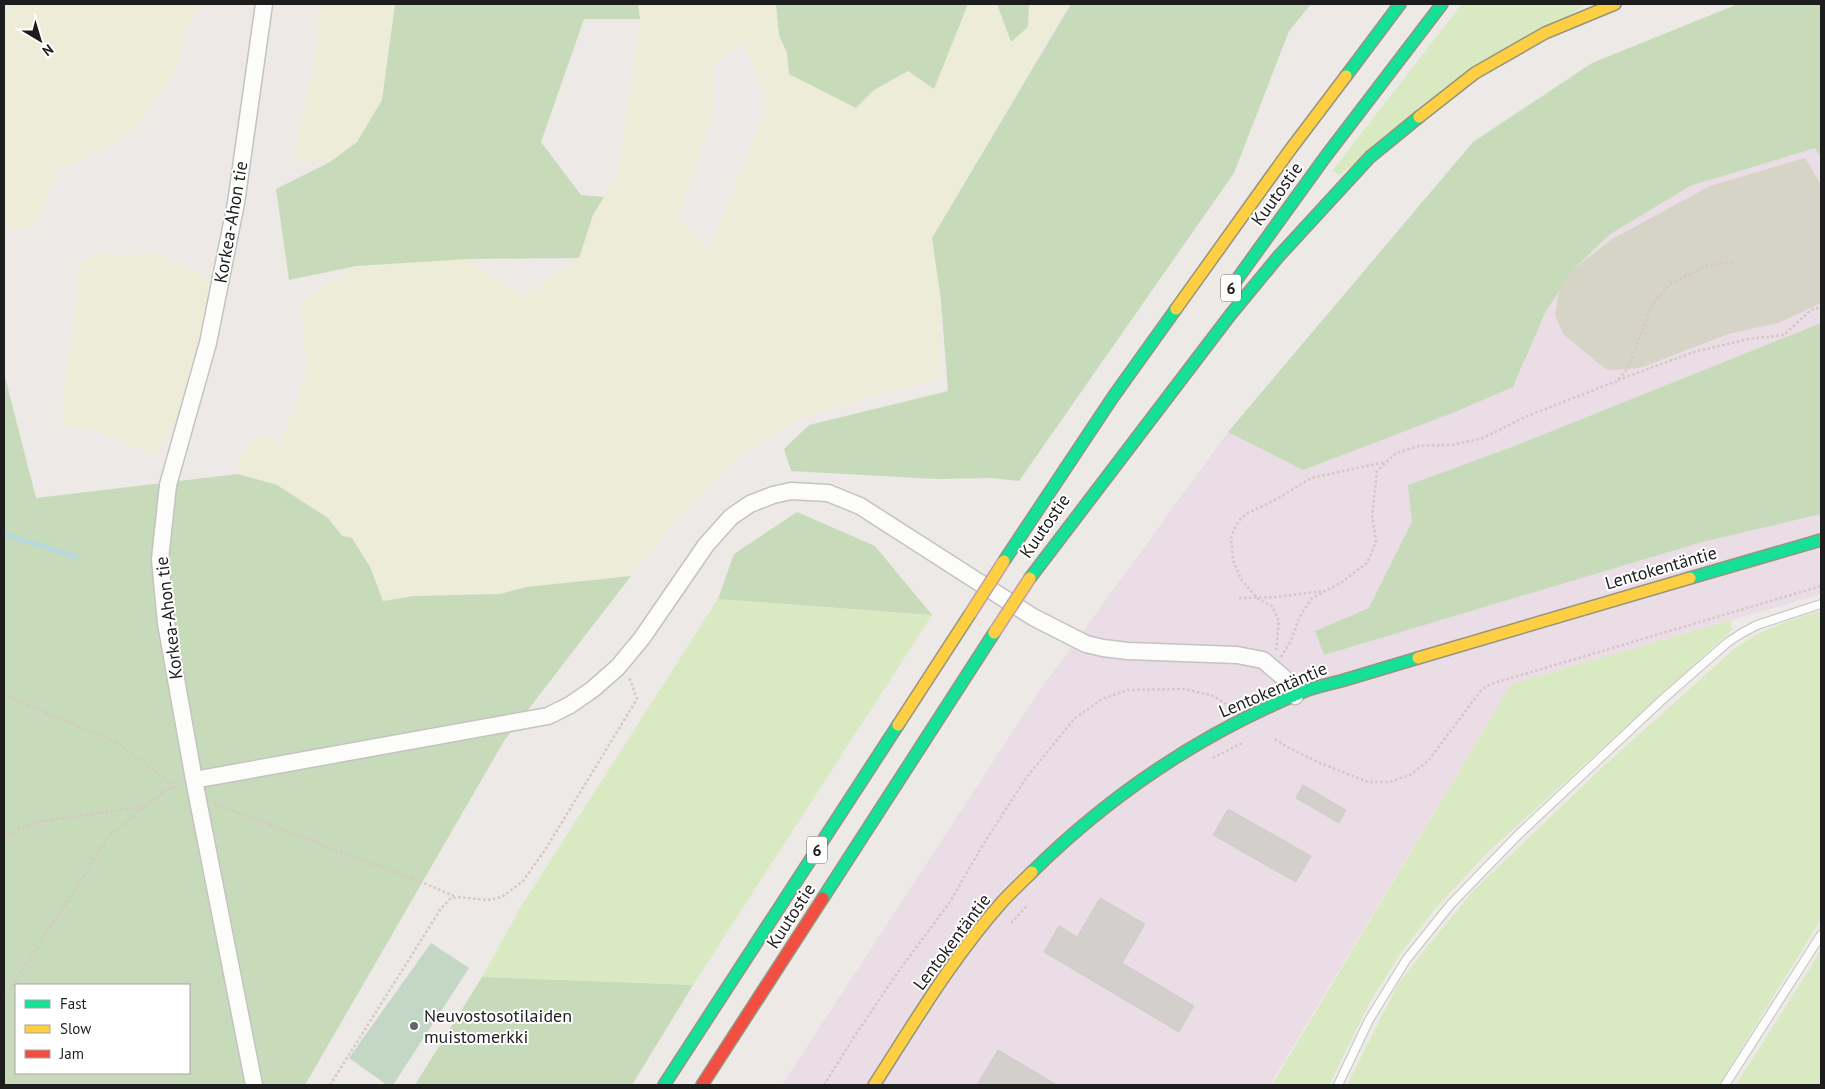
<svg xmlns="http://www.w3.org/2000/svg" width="1825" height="1089" viewBox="0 0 1825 1089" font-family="'PT Sans',sans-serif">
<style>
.industrial{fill:#eadde5}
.construction{fill:#d5d4c7}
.farmland{fill:#ececd8;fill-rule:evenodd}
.grass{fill:#d9eac3}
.forest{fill:#c7dbba;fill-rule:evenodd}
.cemetery{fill:#c4d7c4}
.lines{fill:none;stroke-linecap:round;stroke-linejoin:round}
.stream{stroke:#b8d8e0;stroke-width:4.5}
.building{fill:#d2cfcd;stroke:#cfcbc7}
.lane-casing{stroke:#c4c3c2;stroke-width:10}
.street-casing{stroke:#c4c3c2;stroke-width:19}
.fast-casing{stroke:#95957e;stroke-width:14}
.slow-casing{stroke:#95957e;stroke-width:14}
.jam-casing{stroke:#95957e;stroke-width:14}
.path{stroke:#d6c7c5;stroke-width:2.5;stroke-dasharray:2.5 2.5;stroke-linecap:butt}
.lane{stroke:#fcfcfb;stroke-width:8}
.street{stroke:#fcfcfb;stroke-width:16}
.fast{stroke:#16e098;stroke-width:11}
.slow{stroke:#ffcf43;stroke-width:11}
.jam{stroke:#f24e42;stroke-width:11}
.slow-bridge-casing{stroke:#c29ca8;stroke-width:14;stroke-linecap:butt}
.slow-bridge{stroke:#ffcf43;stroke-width:11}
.poi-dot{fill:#656463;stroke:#fff;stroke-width:2}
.labels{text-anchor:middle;stroke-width:4;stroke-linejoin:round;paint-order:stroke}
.shield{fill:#fff;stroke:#616161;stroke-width:1}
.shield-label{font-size:16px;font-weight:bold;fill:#1d1d1d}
.street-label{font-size:18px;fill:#1d1d1d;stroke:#fff}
.poi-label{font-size:18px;fill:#1d1d1d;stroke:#fff;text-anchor:start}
</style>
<rect width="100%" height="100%" fill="#ece9e6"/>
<path class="industrial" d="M1815 148 1821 157V594L1511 684 1270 1085H782L1036 696 1228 432 1303 469 1516 382 1546 311 1574 269 1609 235 1690 186Z"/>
<path class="construction" d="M1805 158 1821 185V303L1778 323 1728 334 1640 368 1607 370 1563 334 1555 315 1559 292 1574 269 1612 239 1710 186Z"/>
<path class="farmland" d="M4 4H202L188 27 175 72 140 124 107 148 59 170 33 229 4 230Z
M320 4H395L382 100 357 142 330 162 293 163 314 62Z
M638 4H776L779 35 787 53 789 74 856 108 874 90 908 71 934 88 968 4H997L1007 34 1028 27 1029 4H1068L932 238 941 301 940 377 804 417 741 454 669 529 631 576 526 587 500 594 414 596 383 601 370 567 328 518 277 485 238 474 239 457 259 433 280 444 307 371 301 301 355 266 468 259 523 296 579 258 593 215 617 174 640 19ZM743 42 768 102 709 248 678 217 713 114 714 65Z
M101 253 126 255 158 253 209 278 203 323 179 416 156 456 95 431 61 424 65 379 75 314 78 263Z"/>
<path class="grass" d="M1462 4H1586L1339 175 1332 171Z
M718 599 932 615 693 985 482 977 522 905Z
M1821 611V919L1719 1085H1347L1397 986 1427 947 1474 890 1605 765 1734 649C1761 629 1789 620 1821 611Z
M1731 620 1732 630 1487 853 1434 910 1401 953 1370 1002 1329 1085H1272L1511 684Z
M1821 949V1085H1736L1812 965Z"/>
<path class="forest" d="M395 4H638L640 19H584L541 142 581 195 604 197 593 215 579 258 468 259 356 266 289 280 276 189 330 162 357 142 382 100Z
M776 4H968L934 89 908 71 874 90 856 108 789 74 787 53 779 35Z
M997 4H1029L1028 27 1011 42Z
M1071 4H1311L1289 31 1234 173 1019 481 991 478 936 479 791 471 784 449 809 425 948 391 941 301 932 238Z
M1738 4H1821V157L1815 148 1690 186 1609 235 1574 269 1546 311 1513 387 1455 412 1303 470 1228 432 1473 142 1592 63Z
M1821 323V514L1702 542 1324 655 1315 631 1369 608 1412 522 1408 485 1512 447Z
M4 373 36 498 238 474 277 485 328 518 342 536 352 538 370 567 383 601 414 596 500 594 526 587 631 576 504 741 305 1085H4ZM16 985H189V1073H16Z
M797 512 875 546 932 615 718 599 734 554Z
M482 977 693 985 632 1085H415Z"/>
<path class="cemetery" d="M431 943 469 968 393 1085H387L349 1058Z"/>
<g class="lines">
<path class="stream" d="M4 534 76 557"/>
</g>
<path class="building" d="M1303 785 1346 810 1339 823 1296 798Z
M1228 809 1311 856 1296 882 1213 835Z
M1100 898 1145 924 1122 963 1194 1006 1179 1032 1044 952 1059 926 1077 937Z
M998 1050 1057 1085H977Z"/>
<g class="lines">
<g class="lane-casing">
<path id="lane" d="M1338 1085 1369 1020 1406 960 1451 904 1519 834 1663 699 1728 642 1742 633 1757 625 1821 604
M1725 1085 1821 935"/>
</g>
<g class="street-casing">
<path id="street" d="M194 780 548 716 570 705 593 689 618 667 642 638 706 545 731 517 750 504 773 495 791 491 828 493 860 506 1033 617 1086 644 1103 648 1128 651 1237 655 1263 660 1283 677 1295 696
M254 1085 194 780 166 623 160 559 168 485 208 343 236 203 264 4"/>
</g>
<g class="fast-casing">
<path id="fast" d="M1346 76 1400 4
M1230 289 1326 156 1442 4
M1004 561 1113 397 1176 309
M1030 578 1231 314 1278 257 1370 157 1419 117
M1690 578 1821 540
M1032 872C1111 794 1202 733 1305 691 1316 687 1329 684 1341 681 1367 673 1392 666 1418 658
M823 898 994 633
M664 1085 898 725"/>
</g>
<g class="slow-casing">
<path id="slow" d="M1419 117 1475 73 1545 33 1615 4
M1176 309 1290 150 1346 76
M1418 658 1690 578
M898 725 970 614
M874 1085C914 1023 953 957 1002 902 1011 892 1022 882 1032 872"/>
</g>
<g class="jam-casing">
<path id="jam" d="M702 1085 823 898"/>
</g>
<path class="path" d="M1618 380 1694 352 1748 339 1784 335 1811 310 1821 307
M1239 598 1277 597 1323 591
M1276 650 1279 621 1272 606 1257 598 1241 579 1233 560 1231 538 1235 528 1241 518 1248 513 1277 499 1311 478 1385 462
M1281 657 1291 641 1299 618 1311 599 1342 582 1367 563 1376 542 1372 515 1377 471 1396 453 1419 446 1452 445 1483 438 1525 417 1617 381 1628 368 1652 305 1671 283 1709 265 1733 262
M4 695 116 742 176 787
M1275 739 1287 747 1320 763 1368 782H1389L1410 775 1428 761 1482 689 1491 684 1821 586
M1213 758 1242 743
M214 803 364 861 415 879 456 897
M4 836 37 822 146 806
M1011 923 1028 905
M4 999 109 836 166 790 179 786
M330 1085 440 910 450 899 457 897 488 900 502 897 523 881 545 850 637 699 629 677
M824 1085 854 1037 900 969 950 902 981 848 1026 778 1074 719 1102 699 1128 690 1185 689 1214 696 1229 706"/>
<use href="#lane" class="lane"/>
<use href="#street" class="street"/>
<use href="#fast" class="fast"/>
<use href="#slow" class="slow"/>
<use href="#jam" class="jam"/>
<g class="slow-bridge-casing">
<path id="slow-bridge" d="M970 614 1004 561
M994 633 1030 578"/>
</g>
<use href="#slow-bridge" class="slow-bridge"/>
</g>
<circle class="poi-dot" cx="414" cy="1026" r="5"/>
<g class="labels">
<g class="shield">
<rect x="1221" y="274.5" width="20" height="27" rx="4"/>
<rect x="807" y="836.5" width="20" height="27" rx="4"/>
</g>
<g class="shield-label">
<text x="1231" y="294">6</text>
<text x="817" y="856">6</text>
</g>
<g class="street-label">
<text transform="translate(1277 194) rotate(-54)" y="6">Kuutostie</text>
<text transform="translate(231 222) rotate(-80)" y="6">Korkea-Ahon tie</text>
<text transform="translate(1045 526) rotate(-55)" y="6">Kuutostie</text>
<text transform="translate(1661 568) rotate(-16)" y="6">Lentokentäntie</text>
<text transform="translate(169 618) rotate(-97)" y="6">Korkea-Ahon tie</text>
<text transform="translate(1273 690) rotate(-23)" y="6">Lentokentäntie</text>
<text transform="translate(791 916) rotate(-57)" y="6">Kuutostie</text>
<text transform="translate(952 942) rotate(-53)" y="6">Lentokentäntie</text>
</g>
<g class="poi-label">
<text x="424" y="1022">Neuvostosotilaiden<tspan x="424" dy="21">muistomerkki</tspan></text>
</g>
</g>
<rect width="1825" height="1089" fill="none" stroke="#1d1d1d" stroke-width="10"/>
<rect x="15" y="984" width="175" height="90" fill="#ffffff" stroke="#a5a5a5"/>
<rect x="25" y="1000" width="25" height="8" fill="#16e098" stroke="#a5a5a5"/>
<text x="60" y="1009" font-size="15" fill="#1d1d1d">Fast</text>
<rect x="25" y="1025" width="25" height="8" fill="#ffcf43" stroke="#a5a5a5"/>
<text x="60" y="1034" font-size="15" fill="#1d1d1d">Slow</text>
<rect x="25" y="1050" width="25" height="8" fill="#f24e42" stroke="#a5a5a5"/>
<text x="60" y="1059" font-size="15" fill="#1d1d1d">Jam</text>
<g transform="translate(40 40) rotate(142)" stroke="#ffffff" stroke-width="4" paint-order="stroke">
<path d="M0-4L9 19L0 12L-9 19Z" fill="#1d1d1d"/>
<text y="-8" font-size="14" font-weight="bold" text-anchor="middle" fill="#1d1d1d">N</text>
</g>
</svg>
